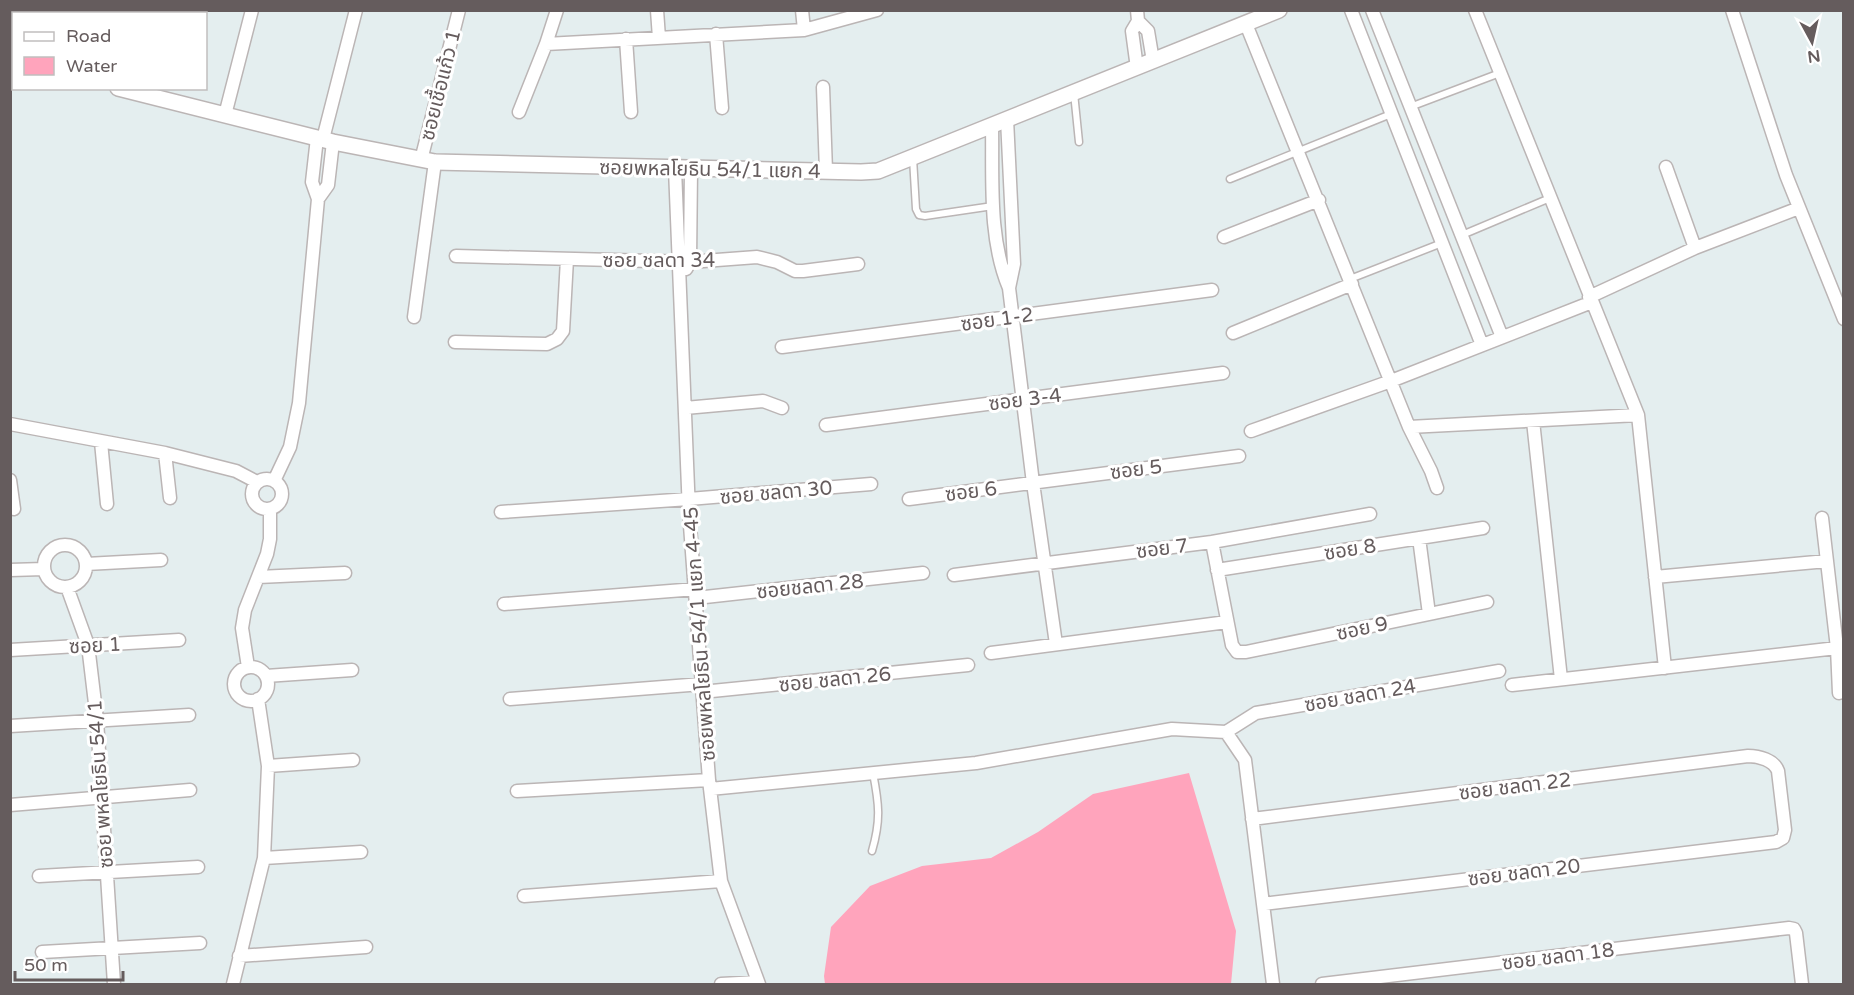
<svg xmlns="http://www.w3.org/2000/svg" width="1854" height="995" viewBox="0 0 1854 995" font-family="'Varela Round','Noto Sans Thai',sans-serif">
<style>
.water{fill:#ffa4bc}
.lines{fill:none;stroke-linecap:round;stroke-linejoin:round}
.service-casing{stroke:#bbb5b5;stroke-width:9}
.minor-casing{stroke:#bbb5b5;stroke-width:15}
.tertiary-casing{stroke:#bbb5b5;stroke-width:18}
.service{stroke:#fff;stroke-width:6}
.minor{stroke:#fff;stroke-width:12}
.tertiary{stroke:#fff;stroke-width:15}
.labels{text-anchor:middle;stroke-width:6;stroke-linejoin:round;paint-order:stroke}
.street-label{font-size:20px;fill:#655c5d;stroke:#fff}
</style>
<rect width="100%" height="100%" fill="#e4eeef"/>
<path class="water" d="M1189 773 1236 931 1231 984H825L824 976 831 927 870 886 922 866 991 858 1038 832 1093 794Z"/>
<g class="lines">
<g class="service-casing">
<path id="service" d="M1074 93 1079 142
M1410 107 1500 73
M913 158 916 209 919 215 925 216 993 206
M1230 179 1391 114
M1462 235 1550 198
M1350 279 1442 243
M872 851C881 820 879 804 873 773"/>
</g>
<g class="minor-casing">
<path id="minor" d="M657 10 659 38
M802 10 804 30
M1351 10 1482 345
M1372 10 1502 337
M1475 10 1638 415 1665 668
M1732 10 1786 175 1844 319
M149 14V10
M1138 21 1148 31 1153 61
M1246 24 1409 427 1431 471 1437 488
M716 34 722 108
M626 39 631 112
M546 44 804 30 877 10
M1137 68 1132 31 1138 21 1137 10
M823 87 826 171
M519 112 546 44 557 10
M225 115 252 10
M1007 119 1014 264 1009 288
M992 125C993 179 988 238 1009 288L1033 483 1056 644
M323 139 356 10
M421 160 459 10
M1666 167 1695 248
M675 169 689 512 709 780 721 881 759 984
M318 199 328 185 333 142
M1224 237 1319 200
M456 256 690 262 757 257 777 262 795 271H803L858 264
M686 269 690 262 691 169
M1589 297 1695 248 1799 208
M414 317 435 162
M1233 333 1352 284
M455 342 547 344 557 339 563 331 567 259
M782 347 1212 290
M685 408 763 401 782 408
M1533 421 1561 679
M10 424 165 453 236 471 257 482
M826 425 1223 373
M1409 427 1638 415
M1251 431 1391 381 1592 302
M101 442 107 504
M165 453 170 498
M252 494a15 15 0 1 1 30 0a15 15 0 1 1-30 0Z
M10 480 14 509
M274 481 290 447 299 403 318 199 312 182 317 138
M909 499 1239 456
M501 512 689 499 871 484
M1822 518 1837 648 1839 693
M1419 538 1429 614
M1212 542 1232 645 1237 652H1246L1487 602
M44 566a21 21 0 1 1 42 0a21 21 0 1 1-42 0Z
M86 564 161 560
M10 570 44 569
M1217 570 1483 528
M954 575 1212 542 1370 514
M258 577 345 573
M1655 577 1827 561
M67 587 88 645 97 720 114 984
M696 598 923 573
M504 604 696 589
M10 650 179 640
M991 653 1227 622
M234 684a17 17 0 1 1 34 0a17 17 0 1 1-34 0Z
M248 667 242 628 245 610 267 554 270 539V509
M266 676 352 670
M1512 685 1837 648
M702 692 968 665
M510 699 702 684
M10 726 189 715
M1226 732 1256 713 1499 671
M1226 732 1245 760 1273 984
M268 766 353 760
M710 789 976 763 1172 729 1226 732
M517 791 709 780
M10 805 190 790
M1252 819 1748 756C1759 756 1774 760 1778 771L1785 830 1783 838 1776 842 1263 904
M264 858 361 852
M39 876 198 867
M524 896 721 881
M42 952 200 943
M239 956 366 947
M233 984 264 858 268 766 258 699
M721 984 758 982
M1322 984 1789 928 1794 929 1796 933 1802 984"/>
</g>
<g class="tertiary-casing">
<path id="tertiary" d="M10 61 14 62
M118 88 333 142 435 162 861 172 878 171 913 157 1279 10"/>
</g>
<use href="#service" class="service"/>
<use href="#minor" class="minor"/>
<use href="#tertiary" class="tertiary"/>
</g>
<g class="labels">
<g class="street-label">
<text transform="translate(440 85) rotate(-76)" y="7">ซอยเชื้อแก้ว 1</text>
<text transform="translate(710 169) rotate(1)" y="7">ซอยพหลโยธิน 54/1 แยก 4</text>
<text x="659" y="267">ซอย ชลดา 34</text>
<text transform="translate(997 319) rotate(-8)" y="7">ซอย 1-2</text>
<text transform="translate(1025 399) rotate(-7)" y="7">ซอย 3-4</text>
<text transform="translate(1136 469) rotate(-7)" y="7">ซอย 5</text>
<text transform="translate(971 491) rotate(-7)" y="7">ซอย 6</text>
<text transform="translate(776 492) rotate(-5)" y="7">ซอย ชลดา 30</text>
<text transform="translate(1162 548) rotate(-7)" y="7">ซอย 7</text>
<text transform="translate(1350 549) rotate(-9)" y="7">ซอย 8</text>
<text transform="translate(810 586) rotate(-6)" y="7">ซอยชลดา 28</text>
<text transform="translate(1362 628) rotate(-12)" y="7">ซอย 9</text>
<text transform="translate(699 634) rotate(-94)" y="7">ซอยพหลโยธิน 54/1 แยก 4-45</text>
<text transform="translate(95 645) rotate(-3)" y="7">ซอย 1</text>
<text transform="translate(835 679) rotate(-6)" y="7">ซอย ชลดา 26</text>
<text transform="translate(1360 695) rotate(-10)" y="7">ซอย ชลดา 24</text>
<text transform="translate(100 784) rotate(-94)" y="7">ซอย พหลโยธิน 54/1</text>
<text transform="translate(1515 786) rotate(-7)" y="7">ซอย ชลดา 22</text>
<text transform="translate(1524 872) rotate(-7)" y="7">ซอย ชลดา 20</text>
<text transform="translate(1558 956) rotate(-7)" y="7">ซอย ชลดา 18</text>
</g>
</g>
<rect width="1854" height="995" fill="none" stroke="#655c5d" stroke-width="24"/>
<rect x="12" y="12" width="195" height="78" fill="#ffffff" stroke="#c1bebe" stroke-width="1.5"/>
<rect x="24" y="32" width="30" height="9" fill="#ffffff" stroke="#c1bebe" stroke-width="1.5"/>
<text x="66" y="42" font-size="18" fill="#655c5d">Road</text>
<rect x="24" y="57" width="30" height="18" fill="#ffa4bc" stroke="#c1bebe" stroke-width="1.5"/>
<text x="66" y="72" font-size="18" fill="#655c5d">Water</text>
<g transform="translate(1812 42) rotate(172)" stroke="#ffffff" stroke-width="4.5" paint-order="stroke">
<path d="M0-4.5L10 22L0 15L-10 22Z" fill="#655c5d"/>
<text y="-9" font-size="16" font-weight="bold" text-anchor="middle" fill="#655c5d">N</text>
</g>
<path d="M15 971v9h108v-9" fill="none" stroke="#655c5d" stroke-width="3"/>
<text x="24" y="971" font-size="18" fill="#655c5d" stroke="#ffffff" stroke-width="4.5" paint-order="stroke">50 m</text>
</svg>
